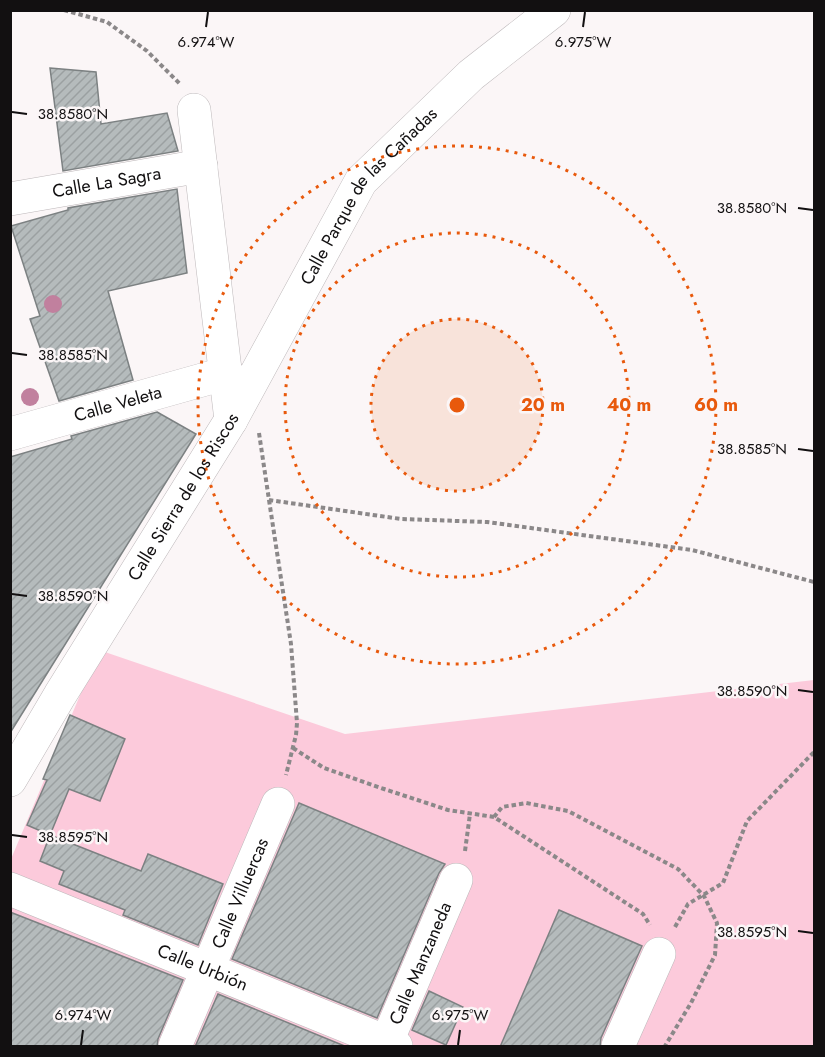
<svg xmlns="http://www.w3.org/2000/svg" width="825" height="1057" viewBox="0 0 825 1057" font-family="Jost,sans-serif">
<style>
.green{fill:#fccadb}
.building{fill:url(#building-hatch);stroke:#7c8182;stroke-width:1.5}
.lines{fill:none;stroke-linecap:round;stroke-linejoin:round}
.minor-casing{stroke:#bdb8ba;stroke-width:34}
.path{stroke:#8b8889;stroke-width:4;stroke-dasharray:4.5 3;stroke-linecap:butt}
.minor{stroke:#fff;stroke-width:33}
.tree{fill:#c1809e}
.ticks{fill:none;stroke:#121011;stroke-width:2}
.ring{fill:none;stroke:#e8590c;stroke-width:3;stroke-dasharray:3 6}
.labels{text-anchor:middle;stroke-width:5;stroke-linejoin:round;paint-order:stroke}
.street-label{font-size:18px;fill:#121011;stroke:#fbf6f7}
.ticks-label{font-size:15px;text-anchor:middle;fill:#121011;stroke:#fbf6f7;stroke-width:5;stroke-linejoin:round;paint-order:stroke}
.centre{fill:#e8590c;stroke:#fbf6f7;stroke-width:3}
.ring-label{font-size:18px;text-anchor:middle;font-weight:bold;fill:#e8590c;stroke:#fbf6f7;stroke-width:5;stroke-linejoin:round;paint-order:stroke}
</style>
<defs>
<pattern id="building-hatch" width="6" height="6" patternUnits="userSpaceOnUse" patternTransform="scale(1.5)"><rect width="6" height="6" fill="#b5bbbc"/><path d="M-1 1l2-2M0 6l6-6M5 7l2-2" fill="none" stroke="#9ba0a1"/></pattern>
</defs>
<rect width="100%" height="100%" fill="#fbf6f7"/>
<path class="green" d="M99 650 345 734 814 680V1046H11V859Z"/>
<path class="building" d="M50 68 96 72 101 124 167 113 178 151 63 171Z
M177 189 187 273 108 291 133 380 59 401 30 319 40 316 11 226 68 210V208Z
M157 412 196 434 10 733V457L72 439 71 436Z
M70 715 125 739 100 801 69 789 50 835 27 825 47 780 43 779Z
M299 803 445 864 439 873 377 1018 232 959Z
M50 835 141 871 148 854 223 884 198 945 123 915 125 910 59 884 64 871 40 861Z
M559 910 642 946 601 1038 600 1047H500Z
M10 912 183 980 158 1039 157 1047H10Z
M429 991 463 1007 446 1045 412 1030Z
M218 994 347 1047H195Z"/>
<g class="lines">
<g class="minor-casing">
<g id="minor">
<path d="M194 110 231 420"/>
<path id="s1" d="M10 199 201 166"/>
<path id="s2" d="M10 434 227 373"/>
<path id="s3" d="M10 780 60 695 231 420 361 181 471 75 554 10"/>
<path id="s4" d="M10 889 396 1046"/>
<path id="s5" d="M175 1046 278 804"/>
<path id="s6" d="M385 1046 456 880"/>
<path d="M618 1046 659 954"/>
</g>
</g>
<path class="path" d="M64 10 107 22 147 51 180 84
M259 433 269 500 401 519 487 522 692 550 814 582
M269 500 291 644 297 723 296 735 286 775
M293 748 324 768 384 789 448 810 494 817 643 914 650 925
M494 817 502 807 526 803 568 811 678 869 704 896 717 923 715 955 691 1003 665 1046
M465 851 470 814
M675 927 688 904 723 883 747 821 814 752"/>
<use href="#minor" class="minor"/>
</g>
<g class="tree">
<circle cx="53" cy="304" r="9"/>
<circle cx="30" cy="397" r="9"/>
</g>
<path class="ticks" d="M206 27 208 12M583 27 585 12M12 112 27 114M798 208 813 210M12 353 27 355M798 449 813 451M12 594 27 596M798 690 813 692M12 835 27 837M798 931 813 933M81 1045 83 1030M458 1045 460 1030"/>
<circle cx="457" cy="405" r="86" fill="#e8590c" fill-opacity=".12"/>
<g class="ring">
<circle cx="457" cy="405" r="86"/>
<circle cx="457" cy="405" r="172"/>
<circle cx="457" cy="405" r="259"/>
</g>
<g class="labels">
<g class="street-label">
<text dy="6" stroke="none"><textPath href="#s1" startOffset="98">Calle La Sagra</textPath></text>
<text dy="6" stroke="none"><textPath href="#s3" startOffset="687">Calle Parque de las Cañadas</textPath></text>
<text dy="6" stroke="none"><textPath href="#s2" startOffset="112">Calle Veleta</textPath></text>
<text dy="6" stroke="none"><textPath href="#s3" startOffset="332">Calle Sierra de los Riscos</textPath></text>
<text dy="6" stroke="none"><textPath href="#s5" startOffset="166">Calle Villuercas</textPath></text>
<text dy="6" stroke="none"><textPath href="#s6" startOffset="90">Calle Manzaneda</textPath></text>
<text dy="6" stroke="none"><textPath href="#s4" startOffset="208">Calle Urbión</textPath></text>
</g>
</g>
<g class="ticks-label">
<text x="206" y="47">6.974°W</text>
<text x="583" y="47">6.975°W</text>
<text x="73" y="119">38.8580°N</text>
<text x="752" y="213">38.8580°N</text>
<text x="73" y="360">38.8585°N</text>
<text x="752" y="454">38.8585°N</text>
<text x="73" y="601">38.8590°N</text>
<text x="752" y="696">38.8590°N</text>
<text x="73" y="842">38.8595°N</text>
<text x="752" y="937">38.8595°N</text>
<text x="83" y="1020">6.974°W</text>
<text x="460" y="1020">6.975°W</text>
</g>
<circle cx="457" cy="405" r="9" class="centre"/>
<g class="ring-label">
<text x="543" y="411">20 m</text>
<text x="629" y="411">40 m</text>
<text x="716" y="411">60 m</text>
</g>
<rect width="825" height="1057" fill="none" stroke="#121011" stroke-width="24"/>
</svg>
